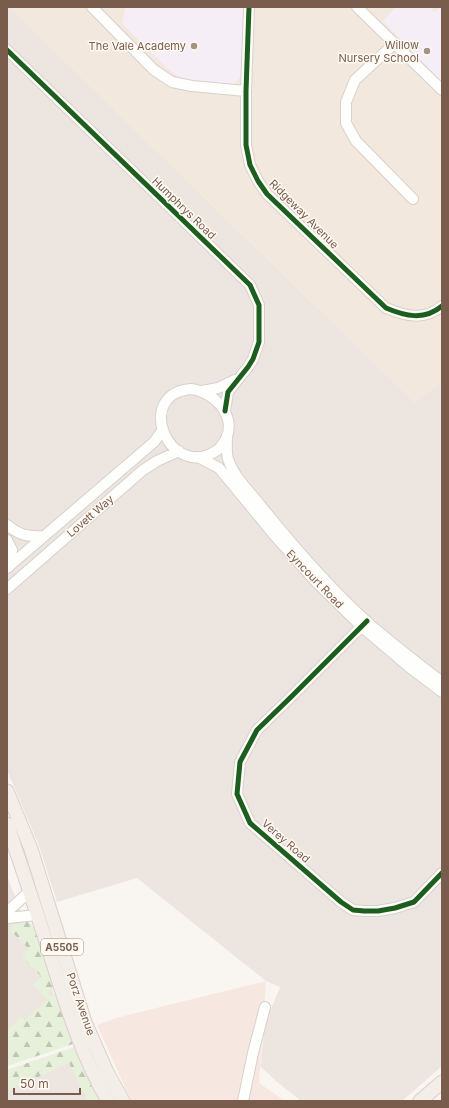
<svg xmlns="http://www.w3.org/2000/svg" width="449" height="1108" viewBox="0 0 449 1108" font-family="Inter,sans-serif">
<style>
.residential{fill:#f2e8de}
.commercial{fill:#f6e8e1}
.industrial{fill:#ede5e0}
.education{fill:#f6eef6}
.forest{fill:url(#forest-firs)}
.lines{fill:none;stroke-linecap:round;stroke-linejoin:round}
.minor-casing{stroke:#d7d1cb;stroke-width:12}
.major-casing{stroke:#dad1cc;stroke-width:15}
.minor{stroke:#fefefd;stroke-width:10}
.major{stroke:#f3eee8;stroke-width:13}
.cycleway-casing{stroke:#fffaf3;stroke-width:8}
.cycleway{stroke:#1b5e20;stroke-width:5}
.poi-dot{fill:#a69286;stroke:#fffaf3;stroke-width:1.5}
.labels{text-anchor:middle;stroke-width:3;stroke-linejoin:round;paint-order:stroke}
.shield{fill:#fffaf3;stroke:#a28b7f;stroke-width:1}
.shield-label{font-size:10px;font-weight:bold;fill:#7a5c4d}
.poi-label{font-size:11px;fill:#7a5c4d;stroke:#fffaf3;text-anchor:end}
.street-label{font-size:11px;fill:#7a5c4d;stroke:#fffaf3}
</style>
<defs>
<pattern id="forest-firs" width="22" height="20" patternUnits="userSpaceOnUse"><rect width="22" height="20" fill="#e7f0db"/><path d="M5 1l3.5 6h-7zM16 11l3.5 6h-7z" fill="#c0c6b4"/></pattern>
</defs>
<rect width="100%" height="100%" fill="#f9f5f0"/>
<path class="residential" d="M9 7H442V382L416 404Z"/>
<path class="commercial" d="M266 981 259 1083 285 1101H131L97 1025 116 1018Z"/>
<path class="industrial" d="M7 7H9L415 403 442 382V1066L402 1101H301L276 1081 260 1066 261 1061 265 1024 280 987 266 981 137 878 57 902 39 846 7 770Z
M7 876 64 1020 7 1043Z
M69 1055 97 1101H7V1084Z"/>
<path class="education" d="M123 7H246L243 75 233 84 201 82 188 80 176 75 167 68 122 24 125 9Z
M396 7H430L434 12 442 7 441 81 383 21Z"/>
<path class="forest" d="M25 921 29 922 34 927 54 988 48 991 50 997 56 994 73 1044 7 1066V1031L21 1017 25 1020 47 999 33 985 41 976 22 957 29 949 11 931 12 925Z
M74 1047 82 1067 99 1101H92V1100L87 1101 69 1063 7 1091V1070Z"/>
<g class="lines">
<g class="minor-casing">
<path id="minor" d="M92 7 154 70 172 82 192 86 246 91
M249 7 246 91V145L250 165 258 181 267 194 386 308C405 316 424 321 442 306
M357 7 442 90
M395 43 355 80 346 102V123L356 141 413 199
M7 50 250 285 259 305V342L253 359 248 367 228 392 225 411
M191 389C213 391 237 415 226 439 223 443 221 448 216 451 169 481 133 394 191 389Z
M202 391 218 388 235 380
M227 435C227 443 226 452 228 459 234 477 250 492 261 506 294 547 328 586 366 621 390 642 416 662 442 682
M198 457 219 468 275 536 316 582 362 627 409 667 442 692
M7 525C20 535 27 537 44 536
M7 540 12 550 9 567
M7 568 154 442 162 431
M7 589 143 470 157 461 179 451
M367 621 292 696 257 730 240 762 237 794 250 823 341 902 353 910 364 911H378L395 908 414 902 442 873
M7 912 30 891
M7 918 38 915
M243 1101 253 1053 265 1007"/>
</g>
<g class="major-casing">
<path id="major" d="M7 791 31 849 85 1022 107 1072 123 1101
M7 824C21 865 35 907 48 948 65 1001 80 1053 108 1101
M420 1101 442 1082"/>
</g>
<use href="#minor" class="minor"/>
<use href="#major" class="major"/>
<g class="cycleway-casing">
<path id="cycleway" d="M249 7 246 91V145L250 165 258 181 267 194 386 308C405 316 424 321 442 306
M7 50 250 285 259 305V342L253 359 248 367 228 392 225 411
M367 621 292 696 257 730 240 762 237 794 250 823 341 902 353 910 364 911H378L395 908 414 902 442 873"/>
</g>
<use href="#cycleway" class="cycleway"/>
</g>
<g class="poi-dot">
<circle cx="194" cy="46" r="4"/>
<circle cx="427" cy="51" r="4"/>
</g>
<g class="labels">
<rect class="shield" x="41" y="939" width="42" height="16" rx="3"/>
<g class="shield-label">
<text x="62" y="951">A5505</text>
</g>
<g class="poi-label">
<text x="419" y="49">Willow<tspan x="419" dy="13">Nursery School</tspan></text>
<text x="186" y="50">The Vale Academy</text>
</g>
<g class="street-label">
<text transform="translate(184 208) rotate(44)" y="4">Humphrys Road</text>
<text transform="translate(304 214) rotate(45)" y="4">Ridgeway Avenue</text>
<text transform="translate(90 516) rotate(-41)" y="4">Lovett Way</text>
<text transform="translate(315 579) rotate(46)" y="4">Eyncourt Road</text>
<text transform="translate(286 841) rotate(41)" y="4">Verey Road</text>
<text transform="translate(81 1004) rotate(71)" y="4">Porz Avenue</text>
</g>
</g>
<rect width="449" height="1108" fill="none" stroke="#7a5c4d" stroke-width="16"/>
<path d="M14 1088v6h66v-6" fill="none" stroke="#7a5c4d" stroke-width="2"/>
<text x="20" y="1088" font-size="12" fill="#7a5c4d" stroke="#fffaf3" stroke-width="3" paint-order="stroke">50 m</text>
</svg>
